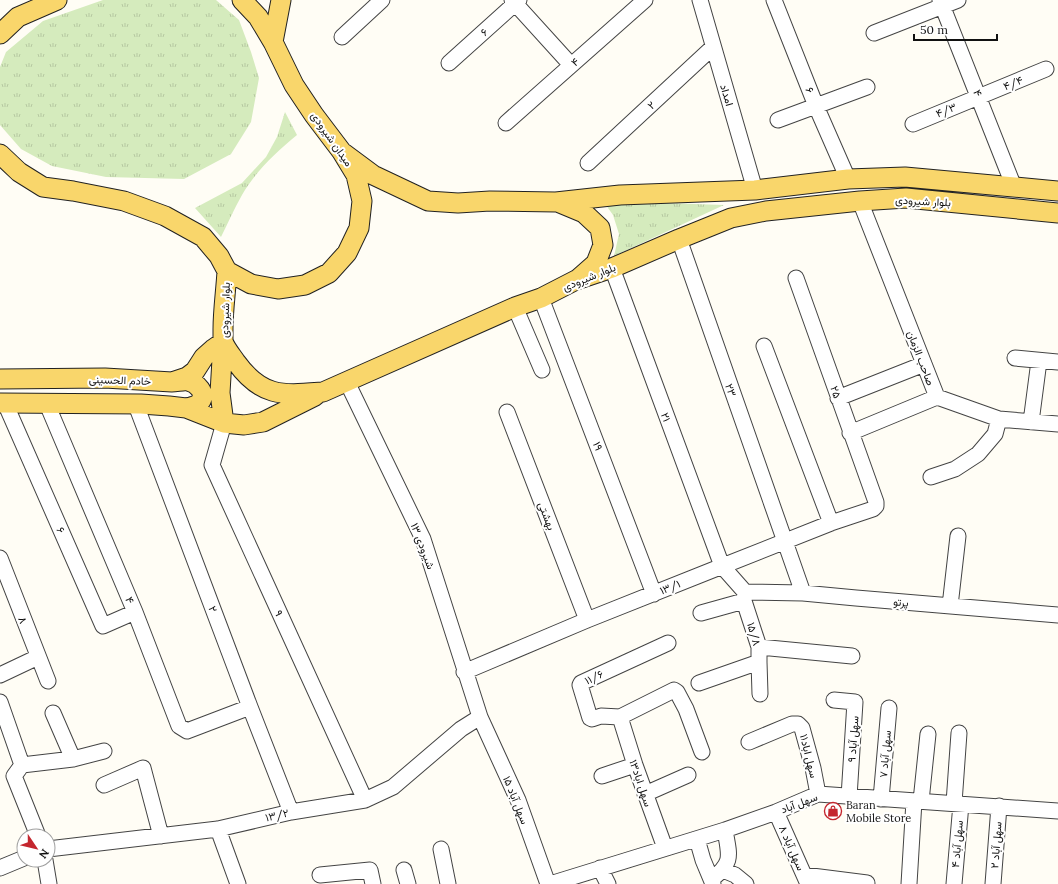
<svg xmlns="http://www.w3.org/2000/svg" width="1058" height="884" viewBox="0 0 1058 884" font-family="Lora,Vazirmatn,serif">
<style>
.grass{fill:url(#grass-tufts)}
.lines{fill:none;stroke-linecap:round;stroke-linejoin:round}
.minor-casing{stroke:#444;stroke-width:17}
.major-casing{stroke:#222;stroke-width:21}
.minor{stroke:#fff;stroke-width:15}
.major{stroke:#f9d66b;stroke-width:19}
.labels{text-anchor:middle;stroke-width:4;stroke-linejoin:round;paint-order:stroke}
.street-label{font-size:11px;fill:#111;stroke:#fff}
.poi-label{font-size:11px;fill:#111;stroke:#fff;text-anchor:start}
</style>
<defs>
<pattern id="grass-tufts" width="24" height="20" patternUnits="userSpaceOnUse"><rect width="24" height="20" fill="#d5ebbd"/><path d="M3 7l-1-3M5 7V3M7 7l1-3M15 17l-1-3M17 17v-4M19 17l1-3" fill="none" stroke="#b6c8a1"/></pattern>
</defs>
<rect width="100%" height="100%" fill="#fffdf5"/>
<path class="grass" d="M103 0H216L239 20 251 52 259 78 251 122 231 154 184 179 106 177 52 166 21 149 0 125V67L6 52 43 21Z
M285 112 297 135C276 152 255 172 242 195 234 209 228 223 221 237L195 208 242 183 266 157 277 137Z
M603 201 724 205 614 256 619 234 613 215Z"/>
<g class="lines">
<g class="minor-casing">
<path id="minor" d="M512 0 571 65
M700 0 755 190
M774 0 816 106 848 179
M940 0 1014 187
M874 33 958 0
M342 37 382 0
M449 63 519 0
M778 120 867 87
M506 123 645 0
M913 124 1046 69
M588 163 713 47
M860 201 937 397 999 419 1058 424
M679 239 803 593
M612 268 722 566 745 592
M541 298 654 594
M515 307 542 370
M764 346 831 523
M1015 358 1058 362
M347 382 423 539 480 717 518 800 548 884
M838 398 924 364
M5 403 103 626 135 612
M47 404 135 612 179 726 187 731 250 707
M136 405 250 707 291 812
M507 412 587 620
M1031 422 1039 361
M224 423 212 465 365 800
M850 433 937 397
M931 477 955 469 978 454 995 434 999 419
M0 558 48 681
M745 592 803 593 856 598 1058 615
M950 606 958 536
M701 613 744 601
M759 647 852 656
M759 662 760 694
M464 672 587 620 715 569 831 523 873 509 876 506V502L796 278
M0 675 38 657
M699 683 759 662V647L744 601 745 592
M834 700 855 702 849 797
M0 702 22 765
M53 713 73 759
M620 717 601 716 592 719 590 718 580 685 581 683 668 643
M620 717 635 765 665 848
M620 717 674 690 677 692 686 709 702 752
M749 742 792 724H798L802 728 813 768 818 794
M602 776 635 765
M104 785 143 768 161 836
M645 794 688 775
M881 799 889 708
M921 801 928 734
M954 803 959 733
M776 812 808 884
M218 829 238 884
M38 836 14 776 22 765 73 759 104 751
M697 839 703 860 713 884
M48 849 218 829 291 812 365 800 393 787 461 729 480 717
M441 849 448 884
M45 860 49 884
M0 868 24 858
M600 868 608 884
M404 870 408 884
M723 870 735 875 746 884
M320 875 370 870 373 884
M804 875 867 883
M712 879C734 862 729 855 725 830
M550 884 725 830 776 812 818 794 1058 811
M909 884 914 801
M954 884 961 804
M993 884 999 806"/>
</g>
<g class="major-casing">
<path id="major" d="M0 34 18 17 57 0
M273 42 281 0
M342 152 373 175 428 201 458 203 490 201 556 202 620 195 755 190 848 179 905 177 1058 191
M0 154 19 172 43 187 73 191 124 201 165 216 203 237 219 256 227 271 251 284 278 289 305 285 329 273 347 253 359 228 362 201 356 175 342 152 314 115 294 85 273 42 258 17 242 0
M560 203 584 213 600 228 603 245 596 263 579 278
M227 271C226 290 223 310 223 329 223 333 223 338 223 341 225 348 232 356 236 362 262 398 283 395 323 392L515 307 541 298 576 280 612 268 679 239 731 218 766 211 860 201 906 198 1058 213
M223 342 220 393 224 423
M0 379 105 378 172 382 187 377 195 371 204 357 213 349 223 342
M172 382C177 382 184 380 188 381 197 383 207 393 200 402 197 406 191 407 186 408
M0 403 141 404 169 406 186 408 224 423 244 425 263 422 315 396"/>
</g>
<use href="#minor" class="minor"/>
<use href="#major" class="major"/>
</g>
<defs>
<g id="shop-ring" transform="scale(0.9)"><circle r="9.5" fill="#fff" stroke="#c4262e" stroke-width="1.5"/><path d="M-5-2.5h2.3a2.7 3.5 0 0 1 5.4 0H5L5.5 6h-11ZM-1.5-2.5h3a1.5 2.3 0 0 0-3 0Z" fill="#c4262e"/></g>
</defs>
<g fill-rule="evenodd">
<use href="#shop-ring" x="833" y="811"/>
</g>
<g class="labels">
<g class="street-label">
<text transform="translate(484 32) rotate(-42)" y="4">۶</text>
<text transform="translate(575 62) rotate(-42)" y="4">۴</text>
<text transform="translate(1013 83) rotate(-22)" y="4">۴/۴</text>
<text transform="translate(810 90) rotate(69)" y="4">۶</text>
<text transform="translate(978 93) rotate(68)" y="4">۴</text>
<text transform="translate(727 95) rotate(74)" y="4">امداد</text>
<text transform="translate(651 105) rotate(-43)" y="4">۲</text>
<text transform="translate(946 110) rotate(-22)" y="4">۴/۳</text>
<text transform="translate(332 139) rotate(55)" y="4">میدان شیرودی</text>
<text transform="translate(923 201) rotate(3)" y="4">بلوار شیرودی</text>
<text transform="translate(589 277) rotate(-22)" y="4">بلوار شیرودی</text>
<text transform="translate(225 310) rotate(-88)" y="4">بلوار شیرودی</text>
<text transform="translate(921 358) rotate(69)" y="4">صاحب الزمان</text>
<text transform="translate(120 380) rotate(2)" y="4">خادم الحسینی</text>
<text transform="translate(731 390) rotate(71)" y="4">۲۳</text>
<text transform="translate(836 392) rotate(71)" y="4">۲۵</text>
<text transform="translate(666 417) rotate(70)" y="4">۲۱</text>
<text transform="translate(598 446) rotate(69)" y="4">۱۹</text>
<text transform="translate(547 516) rotate(69)" y="4">بهشتی</text>
<text transform="translate(61 530) rotate(66)" y="4">۶</text>
<text transform="translate(423 546) rotate(69)" y="4">شیرودی ۱۳</text>
<text transform="translate(670 587) rotate(-22)" y="4">۱۳/۱</text>
<text transform="translate(130 600) rotate(67)" y="4">۴</text>
<text transform="translate(901 602) rotate(5)" y="4">پرتو</text>
<text transform="translate(213 609) rotate(69)" y="4">۲</text>
<text transform="translate(279 613) rotate(66)" y="4">۹</text>
<text transform="translate(23 620) rotate(69)" y="4">۸</text>
<text transform="translate(754 634) rotate(74)" y="4">۱۵/۸</text>
<text transform="translate(594 677) rotate(-26)" y="4">۱۱/۶</text>
<text transform="translate(853 739) rotate(-86)" y="4">سهل آباد ۹</text>
<text transform="translate(885 754) rotate(-85)" y="4">سهل آباد ۷</text>
<text transform="translate(809 756) rotate(76)" y="4">سهل اباد۱۱</text>
<text transform="translate(641 783) rotate(71)" y="4">سهل اباد۱۳</text>
<text transform="translate(516 800) rotate(68)" y="4">سهل آباد ۱۵</text>
<text transform="translate(799 803) rotate(-21)" y="4">سهل آباد</text>
<text transform="translate(277 815) rotate(-13)" y="4">۱۳/۲</text>
<text transform="translate(957 844) rotate(-85)" y="4">سهل آباد ۴</text>
<text transform="translate(996 845) rotate(-86)" y="4">سهل آباد ۲</text>
<text transform="translate(792 848) rotate(66)" y="4">سهل آباد ۸</text>
</g>
<g class="poi-label">
<text x="846" y="809">Baran<tspan x="846" dy="13">Mobile Store</tspan></text>
</g>
</g>
<g transform="translate(36 848) rotate(125)"><circle r="19" fill="#ffffff" stroke="#a0a0a0"/>
<path d="M0-3L7 15L0 10L-7 15Z" fill="#c4262e"/>
<text y="-6" font-size="11" font-weight="bold" text-anchor="middle" fill="#111111">N</text>
</g>
<path d="M914 34v6h83v-6" fill="none" stroke="#111111" stroke-width="2"/>
<text x="920" y="34" font-size="12" fill="#111111" stroke="#ffffff" stroke-width="3" paint-order="stroke">50 m</text>
</svg>
